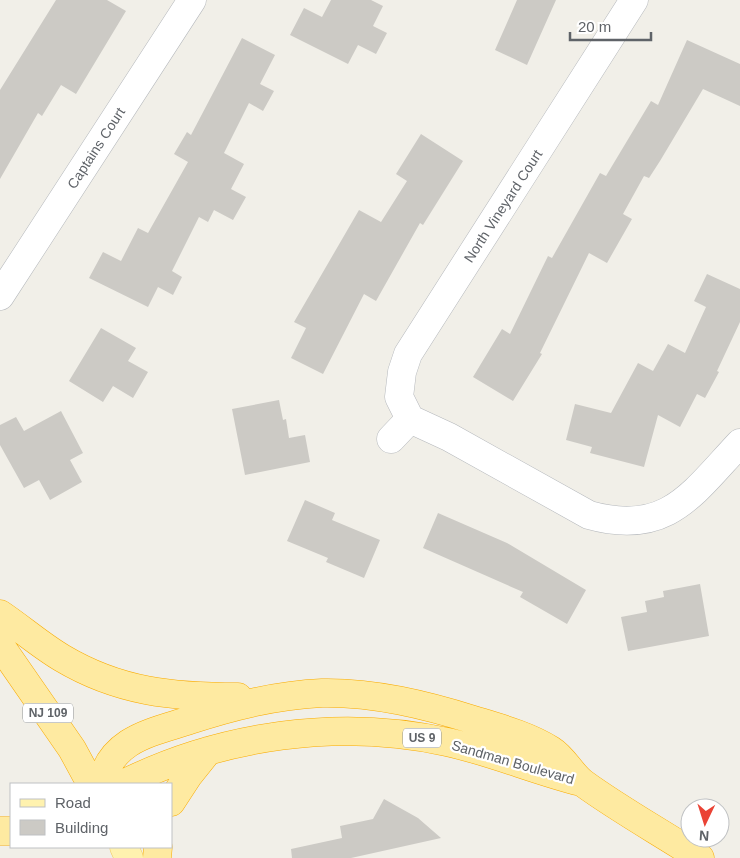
<svg xmlns="http://www.w3.org/2000/svg" width="740" height="858" viewBox="0 0 740 858" font-family="Arial,sans-serif">
<style>
.building{fill:#cccac5}
.lines{fill:none;stroke-linecap:round;stroke-linejoin:round}
.minor-casing{stroke:#b5b8bc;stroke-width:29}
.primary-casing{stroke:#f2c960;stroke-width:29}
.trunk-casing{stroke:#f9ab00;stroke-width:29}
.minor{stroke:#fff;stroke-width:28}
.primary{stroke:#fff2af;stroke-width:28}
.trunk{stroke:#feeaa1;stroke-width:28}
.labels{text-anchor:middle;stroke-width:4.5;stroke-linejoin:round;paint-order:stroke}
.shield{fill:#fff;stroke:#8f9295;stroke-width:1}
.shield-label{font-size:12px;font-weight:bold;fill:#5f6368}
.street-label{font-size:14px;fill:#5f6368;stroke:#fff}
</style>
<rect width="100%" height="100%" fill="#f1efe8"/>
<path class="building" d="M56 0H107L126 11 76 94 61 85 42 116 38 113 0 179V90Z
M331 0H371L383 6 373 26 387 33 376 54 358 45 348 64 290 35 304 8 322 17Z
M517 0H556L527 65 495 50Z
M242 38 275 55 260 84 274 91 263 111 249 103 224 153 244 164 231 189 246 197 233 220 214 210 208 222 199 217 172 271 182 277 173 295 158 287 148 307 89 278 103 252 121 261 138 228 148 233 188 162 174 154 187 132 191 135Z
M687 40 740 64V106L703 89 660 161 649 178 644 176 623 214 632 219 607 263 589 253 540 353 542 354 513 401 473 377 502 329 510 334 548 256 552 258 600 173 606 176 651 101 658 105Z
M421 134 463 161 423 225 420 223 376 301 364 294 323 374 291 358 306 328 294 322 359 210 381 222 407 181 396 174Z
M707 274 740 289V322L717 371 719 372 705 398 697 394 680 427 658 415 644 467 590 453 592 447 566 440 575 404 611 413 638 363 653 371 668 344 685 353 706 307 694 301Z
M101 328 136 348 128 361 148 372 133 398 113 386 103 402 69 381Z
M279 400 283 420 286 419 289 438 305 435 310 462 245 475 232 409Z
M61 411 83 453 70 460 82 482 50 500 39 480 24 488 0 445V425L16 417 24 431Z
M305 500 335 513 332 520 380 540 364 578 326 562 328 558 287 541Z
M438 513 507 543 586 590 567 624 520 597 523 592 423 548Z
M700 584 709 636 628 651 621 617 647 612 645 601 664 597 663 591Z
M384 799 418 818 441 838 351 858H292L291 849 342 838 340 826 373 819Z"/>
<g class="lines">
<g class="minor-casing">
<path id="minor" d="M634 0 408 354 402 372 399 397 410 419 449 437 589 515C667 537 692 494 740 443
M0 296 192 0
M391 439 410 419"/>
</g>
<g class="primary-casing">
<path id="primary" d="M124 847 129 858"/>
</g>
<g class="trunk-casing">
<path id="trunk" d="M0 614C21 628 40 645 62 658 119 692 173 697 238 697
M0 645 72 749 91 784
M101 784C111 739 150 733 190 720 232 706 278 695 322 693 374 692 426 705 474 720 500 728 529 736 551 750 564 758 571 774 583 783 620 810 662 833 700 858
M123 784C221 735 340 718 447 742 493 752 536 771 581 782
M171 802 188 776 208 751
M0 831H11
M157 858 158 847"/>
</g>
<use href="#minor" class="minor"/>
<use href="#primary" class="primary"/>
<use href="#trunk" class="trunk"/>
</g>
<g class="labels">
<g class="shield">
<rect x="23" y="703.5" width="50" height="19" rx="4"/>
<rect x="403" y="728.5" width="38" height="19" rx="4"/>
</g>
<g class="shield-label">
<text x="48" y="717">NJ 109</text>
<text x="422" y="742">US 9</text>
</g>
<g class="street-label">
<text transform="translate(96 148) rotate(-57)" y="5">Captains Court</text>
<text transform="translate(503 206) rotate(-57)" y="5">North Vineyard Court</text>
<text transform="translate(513 762) rotate(16)" y="5">Sandman Boulevard</text>
</g>
</g>
<rect x="10" y="783" width="162" height="65" fill="#ffffff" stroke="#bfc1c3"/>
<rect x="20" y="799" width="25" height="8" fill="#fff2af" stroke="#bfc1c3"/>
<text x="55" y="808" font-size="15" fill="#5f6368">Road</text>
<rect x="20" y="820" width="25" height="15" fill="#cccac5" stroke="#bfc1c3"/>
<text x="55" y="833" font-size="15" fill="#5f6368">Building</text>
<g transform="translate(705 823) rotate(184)"><circle r="24" fill="#ffffff" stroke="#bfc1c3"/>
<path d="M0-4L9 19L0 12L-9 19Z" fill="#ea4335"/>
<text y="-8" font-size="14" font-weight="bold" text-anchor="middle" fill="#5f6368">N</text>
</g>
<path d="M570 32v8h81v-8" fill="none" stroke="#5f6368" stroke-width="2.5"/>
<text x="578" y="32" font-size="15" fill="#5f6368" stroke="#ffffff" stroke-width="4" paint-order="stroke">20 m</text>
</svg>
